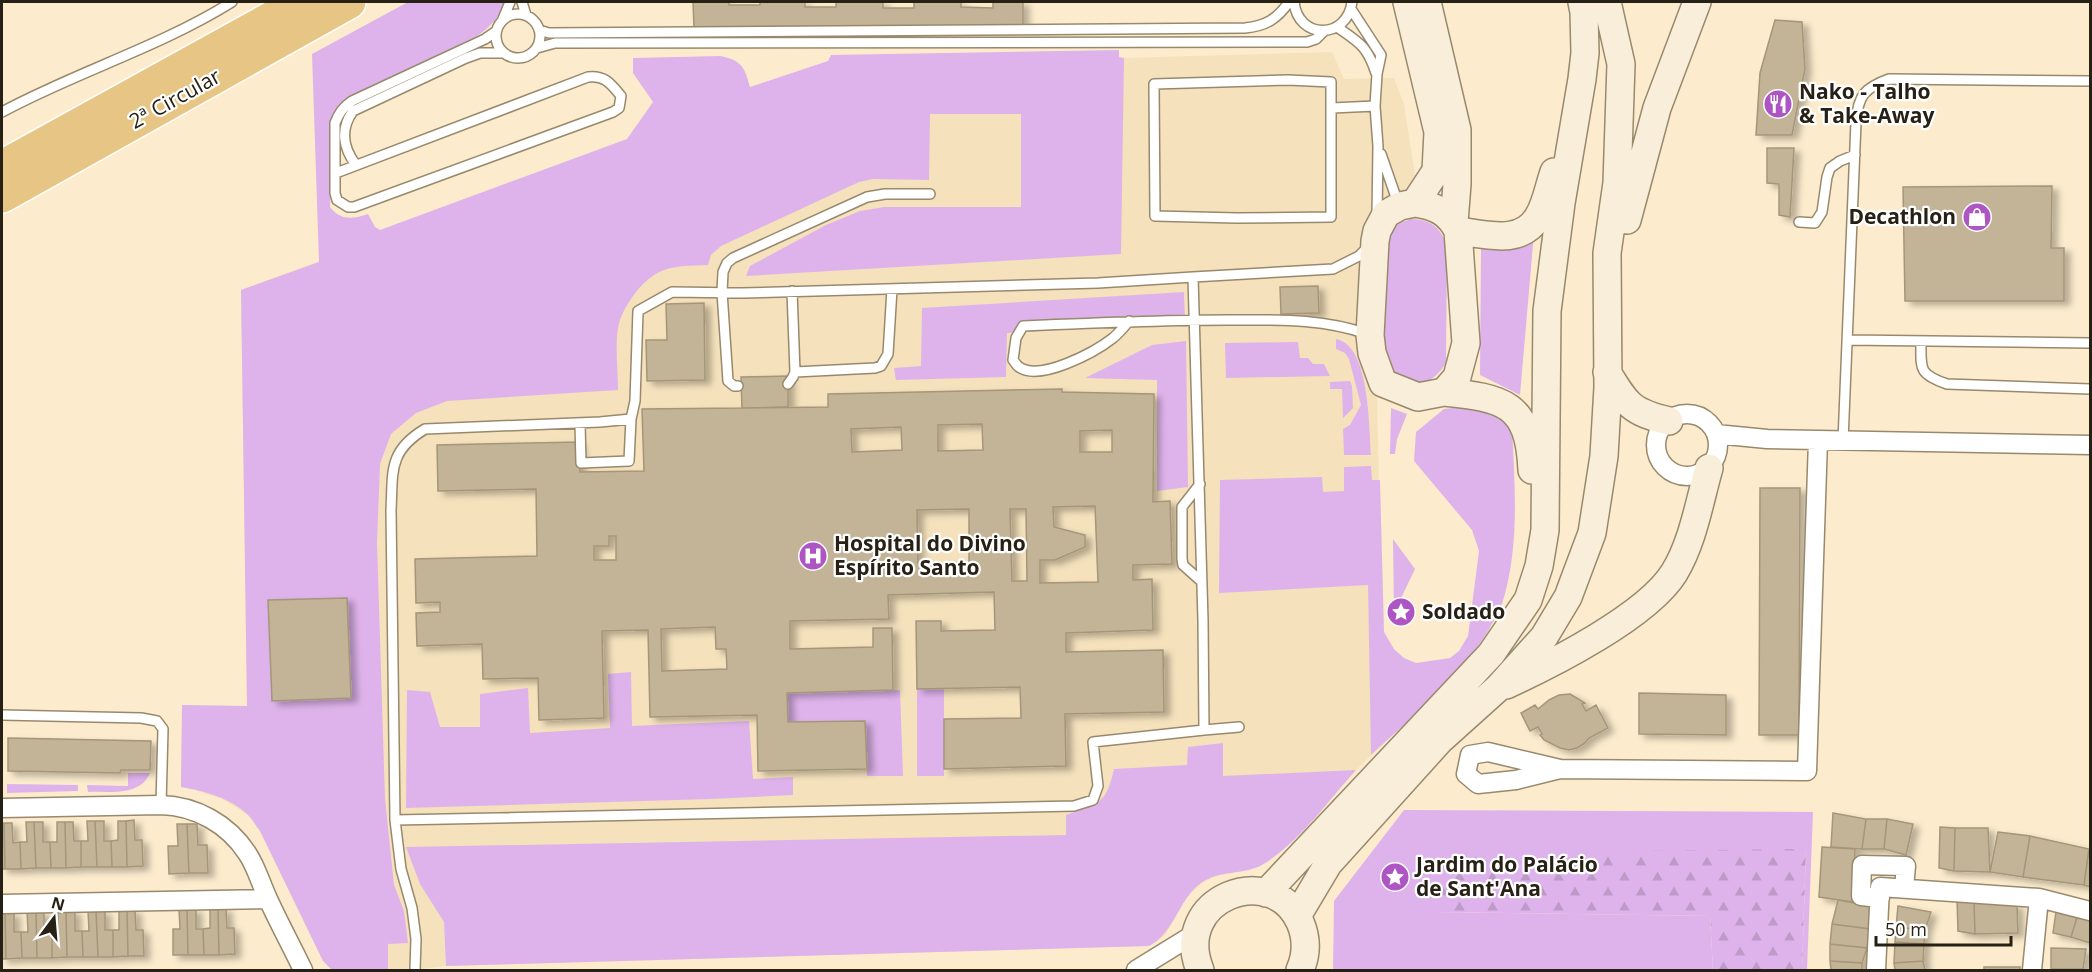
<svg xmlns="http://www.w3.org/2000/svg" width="2092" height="972" viewBox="0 0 2092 972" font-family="'Open Sans',sans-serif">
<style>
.built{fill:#f5e1bc}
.green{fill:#deb3eb}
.forest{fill:url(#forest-firs)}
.building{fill:#c4b497;stroke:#a59679;stroke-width:1.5;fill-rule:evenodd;filter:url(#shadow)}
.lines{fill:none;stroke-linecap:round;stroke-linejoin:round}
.lane-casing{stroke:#98896d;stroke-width:12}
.street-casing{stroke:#98896d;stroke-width:21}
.secondary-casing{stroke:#98896d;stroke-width:30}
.highway-casing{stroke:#fff;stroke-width:36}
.lane{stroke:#fff;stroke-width:9}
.street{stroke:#fff;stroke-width:18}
.secondary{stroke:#f8eeda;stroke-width:27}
.highway{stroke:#e7c584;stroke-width:33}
.labels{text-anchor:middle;stroke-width:4.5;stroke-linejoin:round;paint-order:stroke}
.poi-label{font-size:21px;font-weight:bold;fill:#262015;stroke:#fff;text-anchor:start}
.street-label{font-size:21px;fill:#262015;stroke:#fff}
</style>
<defs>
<pattern id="forest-firs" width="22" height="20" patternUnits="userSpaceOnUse" patternTransform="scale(1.5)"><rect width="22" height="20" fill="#deb3eb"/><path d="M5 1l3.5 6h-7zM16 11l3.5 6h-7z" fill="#be9ac9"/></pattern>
<filter id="shadow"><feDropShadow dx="6" dy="4" stdDeviation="3" flood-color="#0004"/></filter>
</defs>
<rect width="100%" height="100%" fill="#fceccd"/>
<path class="built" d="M1332 52 1344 79 1394 78 1404 104 1417 188 1403 191 1381 207 1365 369 1377 397 1385 742 1356 770 1297 836 1277 854 1260 866 1221 874 1202 883 1186 897 1166 934 1158 941 1149 946 446 966 413 970H332L323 961 260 831 248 815 222 799 195 790 181 787 182 705 247 706 241 290 847 66Z"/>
<path class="green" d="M408 2H506C501 14 489 29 477 36L350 97 339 105 334 114 330 207C341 221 353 219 368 214L375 227 380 230 627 139 653 102 633 73V58L720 56C742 60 745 68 750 87L828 61 831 55 1119 50V57L1124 58 1121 254 746 276 750 266 826 225 860 211 884 207H1021V114H930L929 180 873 179 859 182 721 246 711 255 708 265C671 266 654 266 631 299 625 308 620 317 618 328 615 348 618 370 618 390L447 401 416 413 391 434 380 464 377 543 385 799 394 885 404 911 408 943 388 944V970H332L323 961 260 831C256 826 253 820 248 815 231 798 204 791 181 787L182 705 247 706 241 290 319 262 312 54Z
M1411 219C1432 219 1444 230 1447 250L1446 362C1437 381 1415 392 1398 377 1394 373 1391 371 1389 366 1382 348 1381 251 1389 234 1393 225 1402 222 1411 219Z
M1534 233 1520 395 1480 375 1481 249H1499Z
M1184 292 1185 323 1007 333 1006 377 896 380 894 368 921 366 922 308Z
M1336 339C1370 345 1369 428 1371 455H1344L1343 429 1350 425 1361 405 1349 359 1345 353 1336 349Z
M1186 341 1188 487 1157 491V380L1085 378 1152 345Z
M1298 342 1300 358H1308L1313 364H1324L1330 376 1226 378 1225 343Z
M1350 381 1352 386 1353 408 1343 418 1342 389H1330V382Z
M1484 404 1512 429C1515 489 1520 550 1501 607 1498 615 1492 623 1488 631 1458 680 1413 716 1371 755L1368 585 1219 593 1220 480 1322 477 1323 492 1344 491V467L1371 466 1372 480H1380L1384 632 1394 649 1404 658 1416 663 1450 658 1459 651 1468 636 1479 551 1472 530 1414 461 1416 432 1444 409Z
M1391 408 1407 414 1397 439 1395 454H1390Z
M1393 539 1415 569 1394 613Z
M631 672 632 726 749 721 753 779 793 777V795L711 799 406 808 407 690 430 692 440 727H480V694L528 688 530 733 610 728 608 674Z
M917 689H944V776H917Z
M900 690 903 776H867L865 721 788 722 787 693Z
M1223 743V776L1356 770C1327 802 1300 842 1262 865 1244 875 1219 870 1201 883 1178 900 1175 932 1149 946L446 966 444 922 420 884 406 847 1066 835V815C1098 804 1106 805 1114 769L1187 765 1188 747Z
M128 773H150C140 797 109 791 88 792L87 785 128 786Z
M7 784 78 785V791L7 793Z
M1404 810 1813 812 1807 970H1802L1806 850 1438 912 1710 916 1713 970H1333L1334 901Z"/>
<path class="forest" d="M1806 849 1802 970H1713L1710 916 1437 912 1438 853Z"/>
<path class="building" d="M693 2H729V5H760V2H805V7H836V2H883V8H914V2H961V7L993 8V2H1023V26L694 27Z
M1775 20 1802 22 1805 69 1792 135H1756L1760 73Z
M1767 148H1794L1790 217 1779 215V184L1767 183Z
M2052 186 2051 248H2064V301H1905L1903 187Z
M1318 286 1319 313 1281 314 1280 287Z
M704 303 705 380 647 381 646 340H667L666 304Z
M788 376V407L742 408 741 377Z
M1062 389V392L1154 394 1153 502 1170 501 1172 564 1133 565V580L1152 579 1153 630 1066 633V652L1163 650 1164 712 1065 714 1066 766 944 769V719L1021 718 1020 687 917 689 916 621H941V631L995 630 994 592 888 595 889 619 790 621V649L873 647V628H892L893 690 787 693 788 722 865 721 867 769 758 771 757 715 650 717 648 630 602 631 604 718 539 720 538 678 483 679 482 644 417 646 416 613 440 612V602L416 603 415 559 537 556 536 489 438 491 437 445 579 442 580 472 644 471 642 409 828 407V394ZM982 424 983 450 938 451V425ZM901 427 902 450 852 452 851 429ZM1112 430V452H1080V431ZM1095 506 1098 582 1040 583V560H1055L1085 547V535L1054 527 1053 507ZM969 509V563L918 564 917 510ZM1010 509H1026L1027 581H1012ZM609 536H616V560H594V546H609ZM715 627 716 649H726L727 669 662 671 661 629Z
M1760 488H1800L1799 735H1759Z
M347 598 351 698 272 701 268 600Z
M1639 693 1726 695V735L1639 734Z
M1570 694 1585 703 1582 704 1586 711 1596 705 1608 728 1589 738 1585 743 1577 748 1569 750 1560 748 1544 740 1540 735 1542 734 1538 727 1530 731 1521 713 1535 705 1538 709 1549 700 1559 695Z
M8 738 151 741 150 770H121L120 773 8 771Z
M1833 813 1866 819 1862 849 1831 847Z
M1866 819H1887L1884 849H1862Z
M1887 819 1913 824 1906 855 1884 849Z
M134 820 135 840H142L143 866 127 867 126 821Z
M87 821H95L97 867H81V841H88Z
M95 821H104V841H111L112 867H97Z
M118 821H126L127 867H112L111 841 118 840Z
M26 822H34L36 868 21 869 20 842H27Z
M34 822H43V842H50L51 868H36Z
M57 822H65L66 868H51L50 842H57Z
M65 822H73L74 841H81V867L66 868Z
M2 823H4L5 869H2Z
M4 823H12L13 843 20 842 21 869H5Z
M177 824H187L189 873 169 874 168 846H178Z
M187 824H197L198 845H207L208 873H189Z
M1940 827 1955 828 1954 871 1939 868Z
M1955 828H1988L1990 872 1954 871Z
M1998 832 2030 836 2023 877 1990 872Z
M2030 836 2089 849 2084 885 2023 877Z
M1822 847 1855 849 1853 902 1819 897Z
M2088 855 2090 856V887L2084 885Z
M1957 899 1974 900 1975 934 1958 931Z
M1838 900 1872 906 1870 929 1832 924Z
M1974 900 2017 905 2018 933 1975 934Z
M2057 905 2079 911 2071 937 2053 933Z
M1898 906 1931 912 1925 930 1896 927Z
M226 908 227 928H234L235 954 219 955 218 909Z
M179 909H187L188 955H173V929H180Z
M187 909H196V929H203L204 955H188Z
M210 909H218L219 955H204L203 929 210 928Z
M119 910H127L128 956 113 957V930H119Z
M127 910H135L136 930H143L144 956H128Z
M66 911H75V931H82L83 957H67Z
M66 911 67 957 52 958V931H58V912Z
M88 911H96L98 957H83L82 931H89Z
M96 911H105V930H113V957H98Z
M2079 911 2090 914V943L2071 937Z
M27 912H36L37 958H22L21 932H28Z
M36 912H44V932L52 931V958H37Z
M2 913H5L6 959H2Z
M5 913H14V932H21L22 958 6 959Z
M1832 924 1870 929 1867 948 1830 944Z
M1896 927 1925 930 1924 944 1895 942Z
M1895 942 1924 944 1923 961 1894 963Z
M1830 944 1867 948 1862 963 1830 961Z
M2051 948 2086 949 2083 969H2051Z
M1830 961 1862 963V970H1831Z
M1923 961 1925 970H1895L1894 963Z
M1984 967H2020V970H1984Z
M2051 969H2083V970H2050Z"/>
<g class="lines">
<g class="lane-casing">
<path id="lane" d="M522 2 526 15
M1294 2C1298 40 1347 40 1352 2
M1351 9 1381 55 1377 74 1375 106
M496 36a22 22 0 1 1 44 0a22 22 0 1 1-44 0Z
M503 19 510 2
M1337 27C1360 43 1367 46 1376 73
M539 30 549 33 1245 28C1266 26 1277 19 1289 2
M537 48 555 43 1307 42 1316 39 1324 31
M1288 80 1331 82V217L1237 218 1155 216 1154 84Z
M1332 108 1375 106 1378 146 1377 216
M2 112C76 72 160 47 232 2
M1381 154 1398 203
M356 165C343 148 340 129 353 111L466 58 480 53H503
M336 173 588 77C605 75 611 84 621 96L619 108 613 112 354 207H348L337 200 335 193V123C339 113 343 107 352 101L485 39 495 32
M1799 222 1815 223 1822 212 1827 177 1830 168 1840 161 1855 155
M1193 277 1333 269 1359 256 1369 246
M1129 321C1124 327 1119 333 1113 338 1095 352 1040 382 1019 367 1016 365 1015 362 1013 360L1016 338 1023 326C1091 323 1159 320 1228 320 1276 320 1322 318 1367 334
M1848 340 2090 343
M1921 341C1921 369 1918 374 1947 384L2090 389
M795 372 875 368 881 366 888 354 892 289
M788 384 793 377 795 372 792 291
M738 386H734L728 381 722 292 723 272 727 263 733 258 867 197 885 194H930
M580 423 581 463 629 461 631 419
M1843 441 1856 122C1858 96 1864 88 1889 79L2090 81
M1200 484 1182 507V559L1183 565 1202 582
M2 715 141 718 157 721 163 729 161 805
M1204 730 1239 727
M395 820 1074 806 1093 800 1098 786 1093 742 1204 730 1203 620 1193 277 1098 283 742 293 672 292 638 311 635 401 631 419 600 422 425 429C388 451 393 472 391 510L395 820 401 869 412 908 416 939 415 970"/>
</g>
<g class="street-casing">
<path id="street" d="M1656 445a31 31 0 1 1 62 0a31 31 0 1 1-62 0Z
M1716 434 1767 439 2090 445
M1560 769 1516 780 1478 784 1466 774 1470 755 1488 752 1560 769 1807 771 1818 440
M2 808 161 805C196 806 228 824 247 853 256 866 261 884 268 899 279 923 292 947 303 970
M1880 898 1861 896 1862 865 1906 866 1904 888
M2 904 268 899
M1136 970 1196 933
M1876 970 1880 887 2039 898 2090 911
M2032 970 2039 898"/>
</g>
<g class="secondary-casing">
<path id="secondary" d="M1407 2 1438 132 1436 171 1415 203
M1427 2 1457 130V184L1454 222
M1415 203C1435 206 1449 212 1458 231L1466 343 1457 377 1444 392 1418 397 1383 383 1372 353 1370 335 1375 241 1377 231 1386 214 1400 206Z
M1627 220 1657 108 1697 2
M1458 231C1485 234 1521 246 1538 217 1546 205 1549 186 1554 172
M1607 372C1627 405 1631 412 1669 421
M1444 392C1504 398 1529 403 1532 470
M1506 685C1552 664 1647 616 1674 573 1693 542 1699 503 1709 468
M1266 893 1491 654 1528 600 1539 566 1545 530 1547 311 1561 203 1582 79 1585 53 1584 12 1582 2
M1297 916 1328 864 1440 740 1499 687 1544 637 1568 597 1592 533 1604 456 1608 387 1607 253 1617 183 1621 64 1607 2
M1200 970C1171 898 1272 860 1300 922 1307 938 1307 954 1300 970"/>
</g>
<g class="highway-casing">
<path id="highway" d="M2 167 301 2
M2 196 349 2"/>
</g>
<use href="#lane" class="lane"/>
<use href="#street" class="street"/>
<use href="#secondary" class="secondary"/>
<use href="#highway" class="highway"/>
</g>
<defs>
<g id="restaurant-disc" transform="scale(1.5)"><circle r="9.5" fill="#ac55c3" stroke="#fff"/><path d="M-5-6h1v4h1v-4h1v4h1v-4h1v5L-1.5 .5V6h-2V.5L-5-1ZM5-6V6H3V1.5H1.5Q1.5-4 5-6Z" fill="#fff"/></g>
<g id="shop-disc" transform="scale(1.5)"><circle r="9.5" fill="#ac55c3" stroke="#fff"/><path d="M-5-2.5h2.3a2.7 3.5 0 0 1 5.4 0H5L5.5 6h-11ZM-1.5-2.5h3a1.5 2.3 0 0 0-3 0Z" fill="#fff"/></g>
<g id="hospital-disc" transform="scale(1.5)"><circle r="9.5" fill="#ac55c3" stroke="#fff"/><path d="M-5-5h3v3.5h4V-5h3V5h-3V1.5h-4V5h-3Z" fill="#fff"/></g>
<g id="sight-disc" transform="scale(1.5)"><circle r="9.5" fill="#ac55c3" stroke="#fff"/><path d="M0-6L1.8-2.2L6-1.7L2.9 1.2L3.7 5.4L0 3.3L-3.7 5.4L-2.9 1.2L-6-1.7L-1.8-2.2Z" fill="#fff"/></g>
</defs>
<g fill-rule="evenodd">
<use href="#restaurant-disc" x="1778" y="104"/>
<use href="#shop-disc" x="1977" y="217"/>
<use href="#hospital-disc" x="813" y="556"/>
<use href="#sight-disc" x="1401" y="612"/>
<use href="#sight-disc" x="1395" y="877"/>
</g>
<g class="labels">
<g class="poi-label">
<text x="1799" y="99">Nako - Talho<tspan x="1799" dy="24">&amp; Take-Away</tspan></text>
<text x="1956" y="224" text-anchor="end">Decathlon</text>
<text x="834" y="551">Hospital do Divino<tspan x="834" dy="24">Espírito Santo</tspan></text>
<text x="1422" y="619">Soldado</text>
<text x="1416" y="872">Jardim do Palácio<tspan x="1416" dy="24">de Sant'Ana</tspan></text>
</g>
<g class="street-label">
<text transform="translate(175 99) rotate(-29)" y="7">2ª Circular</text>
</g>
</g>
<rect width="2092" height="972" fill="none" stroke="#262015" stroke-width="6"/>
<g transform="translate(54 918) rotate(16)" stroke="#ffffff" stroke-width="4.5" paint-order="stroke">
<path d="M0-4.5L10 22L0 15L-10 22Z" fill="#262015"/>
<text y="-9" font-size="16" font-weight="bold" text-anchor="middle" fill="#262015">N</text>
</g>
<path d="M1876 936v9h135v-9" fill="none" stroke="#262015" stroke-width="3"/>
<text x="1885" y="936" font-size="18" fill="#262015" stroke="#ffffff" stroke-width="4.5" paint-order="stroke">50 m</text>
</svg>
